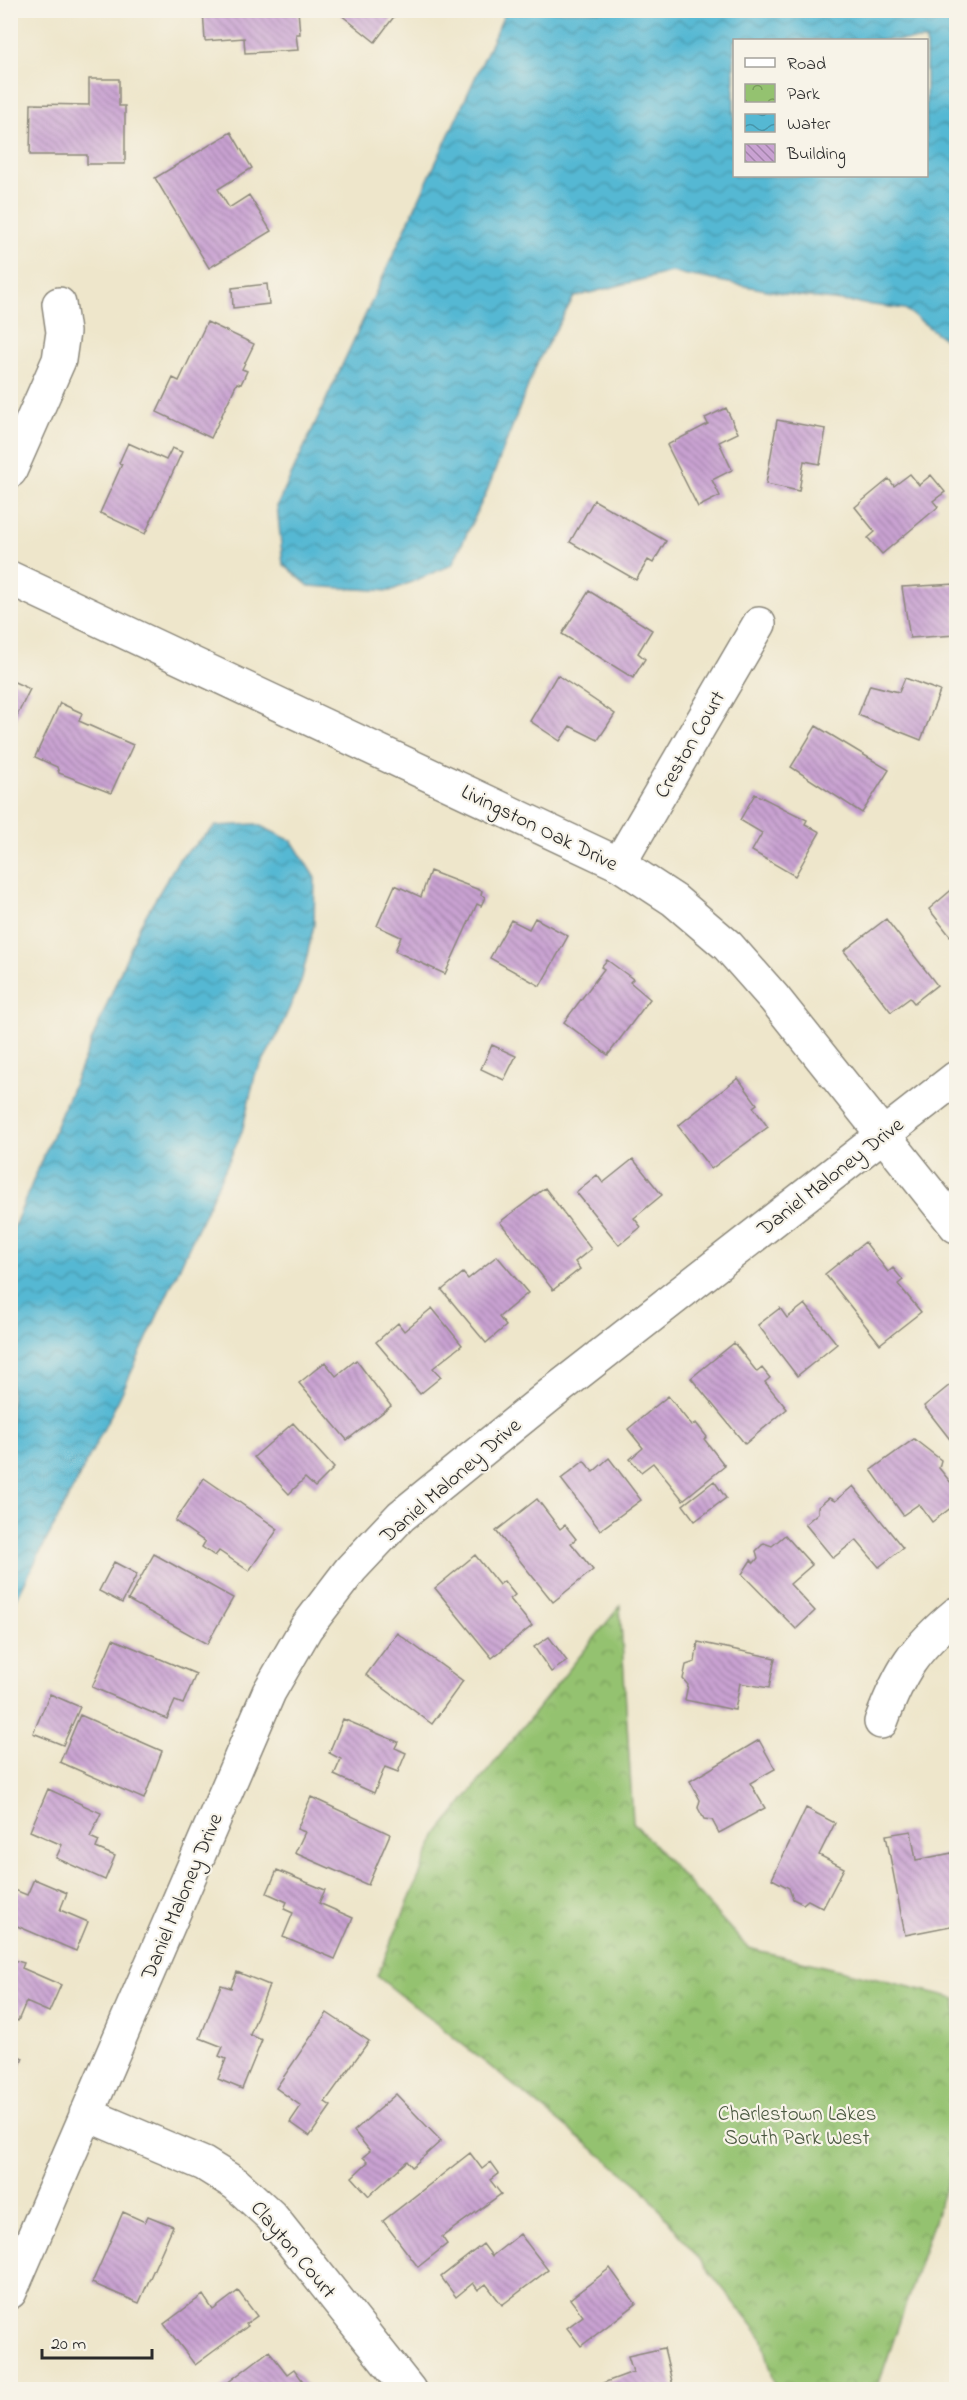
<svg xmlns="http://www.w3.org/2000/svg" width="967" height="2400" viewBox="0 0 967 2400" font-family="'Indie Flower',sans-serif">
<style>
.park{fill:url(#park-crowns);stroke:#60764e;stroke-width:1.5}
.water{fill:url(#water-waves);stroke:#40727f;stroke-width:1.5;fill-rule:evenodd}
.building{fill:url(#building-back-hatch)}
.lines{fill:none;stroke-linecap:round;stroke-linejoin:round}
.minor-casing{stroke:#8c887b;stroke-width:36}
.minor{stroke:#fff;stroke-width:33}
.labels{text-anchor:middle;stroke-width:4.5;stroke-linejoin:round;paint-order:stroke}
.street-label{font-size:21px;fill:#2b2b2b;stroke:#f7f3e8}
.park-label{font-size:21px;fill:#4a5840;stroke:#f7f3e8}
</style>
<defs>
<pattern id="park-crowns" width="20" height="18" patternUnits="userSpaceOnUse" patternTransform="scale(1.5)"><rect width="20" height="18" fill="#94c270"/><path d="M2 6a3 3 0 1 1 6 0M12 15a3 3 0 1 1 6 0" fill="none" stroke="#799e5c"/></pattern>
<pattern id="water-waves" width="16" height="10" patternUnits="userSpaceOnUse" patternTransform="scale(1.5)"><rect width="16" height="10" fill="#55b8d3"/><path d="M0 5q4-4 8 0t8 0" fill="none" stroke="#4796ab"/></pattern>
<pattern id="building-back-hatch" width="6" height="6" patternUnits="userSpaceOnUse" patternTransform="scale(1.5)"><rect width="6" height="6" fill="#c9a2d2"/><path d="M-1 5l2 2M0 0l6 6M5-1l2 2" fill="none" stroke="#a384ab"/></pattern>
</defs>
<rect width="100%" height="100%" fill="#f7f3e8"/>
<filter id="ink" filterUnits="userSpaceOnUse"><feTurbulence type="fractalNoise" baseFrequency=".0167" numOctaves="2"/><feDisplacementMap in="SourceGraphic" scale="12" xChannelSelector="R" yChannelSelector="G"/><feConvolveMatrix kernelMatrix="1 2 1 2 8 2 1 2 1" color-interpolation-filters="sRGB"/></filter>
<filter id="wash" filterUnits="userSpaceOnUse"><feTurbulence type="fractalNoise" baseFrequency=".008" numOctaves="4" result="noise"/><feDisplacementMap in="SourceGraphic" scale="24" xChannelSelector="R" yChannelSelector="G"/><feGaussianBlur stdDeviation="1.35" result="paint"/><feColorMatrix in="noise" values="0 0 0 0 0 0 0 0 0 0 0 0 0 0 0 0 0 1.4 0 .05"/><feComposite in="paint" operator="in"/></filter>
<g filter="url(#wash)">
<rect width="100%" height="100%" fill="#eee6cb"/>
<path class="park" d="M620 1606 633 1822 748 1948 956 1998V2156L877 2389H776L762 2337 642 2188 377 1976 437 1834Z"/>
<path class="water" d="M506 11H956V348L905 309 793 295 671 272 574 297 537 363 487 491 452 565 390 591 309 586 283 564 277 506ZM734 40H926V176H734Z
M256 824 292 841 315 878 314 925 301 982 276 1038 255 1075 242 1132 119 1399 11 1609V1234L140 925 179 859 216 826Z"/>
<g id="blocks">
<path class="building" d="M203 10H298L300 34H296L298 50 245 53 244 38 205 41Z
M335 10H399L375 42Z
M89 79H119V106H125V164H87V155H30L31 104 89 105Z
M231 132 252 168 218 189 229 208 249 195 271 231 209 268 155 178Z
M267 284 269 304 233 308 232 288Z
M207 322 254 344 242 369 247 371 241 384 237 383 211 438 157 412 173 378 179 381Z
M726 408 738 433 719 442 732 470 712 480 720 496 698 507 667 445 708 424 705 418Z
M777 420 826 429 820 464 804 461 799 491 766 484Z
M128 443 166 460 172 448 182 452 145 534 100 513 122 464 119 463Z
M910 474 919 485 931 475 945 492 933 501 938 507 882 554 868 538 875 532 855 507 889 479 894 486Z
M594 500 666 541 653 563 648 560 636 580 570 542Z
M956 584V635L910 638 902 587Z
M589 591 652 630 638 653 645 659 633 678 562 634Z
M557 675 615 714 598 740 570 726 560 741 530 721Z
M905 678 940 691 921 740 858 715 870 685 899 692Z
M10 680 30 689 10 730Z
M60 703 82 713 79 721 133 745 111 793 59 773 57 767 35 757Z
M816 726 889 770 862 813 791 767Z
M755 794 807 820 805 824 820 832 795 876 752 851 762 833 740 820Z
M430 871 482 891 481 895 485 897 481 906 477 904 445 974 395 951 401 937 377 926 395 885 421 897Z
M956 886V931L950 936 929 909Z
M535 918 568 936 540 986 490 958 511 920 529 929Z
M886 919 937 985 914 1003 910 998 891 1012 844 951Z
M607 960 633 979 630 982 650 999 608 1055 564 1022 604 969 601 967Z
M492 1045 516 1056 504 1080 481 1069Z
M738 1078 757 1104 753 1107 768 1127 711 1169 678 1126Z
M633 1159 662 1195 634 1218 641 1227 619 1245 576 1192 597 1175 603 1183Z
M545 1188 591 1249 575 1262 580 1269 553 1290 500 1222Z
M865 1242 888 1272 893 1268 903 1280 898 1284 921 1312 880 1344 825 1274Z
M497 1256 528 1293 499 1317 506 1326 486 1343 442 1290 463 1273 468 1279Z
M805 1304 837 1344 797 1376 758 1325 780 1308 787 1318Z
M432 1308 462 1345 433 1368 441 1377 420 1394 376 1342 398 1323 404 1331Z
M734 1343 757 1372 762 1368 770 1378 765 1382 787 1409 745 1444 691 1378Z
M356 1360 391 1406 347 1440 299 1383 325 1362 336 1376Z
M956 1380V1447L924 1406Z
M668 1396 692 1426 696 1423 707 1437 704 1439 725 1466 683 1500 653 1463 641 1472 630 1459 643 1448 628 1429Z
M293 1423 334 1468 315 1487 305 1478 289 1494 254 1457Z
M914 1439 941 1460 939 1468 956 1489V1504L932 1522 919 1504 903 1515 871 1470Z
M609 1458 641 1500 600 1530 561 1479 584 1461 593 1472Z
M204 1478 278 1529 249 1571 219 1551 215 1556 202 1547 205 1542 175 1521Z
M714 1481 726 1498 695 1521 683 1505Z
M853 1486 903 1548 879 1567 856 1540 833 1558 805 1524 818 1513V1507L829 1498 835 1501Z
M537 1499 560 1529 565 1525 576 1539 571 1543 593 1570 553 1602 496 1531Z
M785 1535 812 1565 790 1584 815 1611 796 1629 742 1574 751 1560 754 1563 758 1558 756 1551 764 1543 772 1546Z
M154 1554 233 1598 207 1644 128 1600Z
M475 1555 499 1585 504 1581 515 1595 510 1599 532 1626 492 1658 435 1588Z
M114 1562 137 1574 122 1603 99 1591Z
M397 1633 463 1681 432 1724 366 1675Z
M549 1637 567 1661 551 1672 534 1647Z
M113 1639 196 1674 183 1704 175 1701 167 1719 92 1687Z
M698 1642 775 1658 769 1688 740 1683 735 1710 685 1700 688 1685 683 1679 686 1665 695 1662Z
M50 1694 80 1707 63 1745 33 1733Z
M80 1715 162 1751 144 1799 60 1762Z
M343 1719 398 1742 395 1748 406 1753 398 1772 385 1767 374 1793 334 1775 341 1759 329 1753Z
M759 1740 775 1769 750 1783 765 1808 719 1833 712 1820 704 1819 698 1808 700 1800 690 1781Z
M48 1789 101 1813 90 1837 99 1841 96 1848 115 1856 105 1880 56 1858 62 1845 30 1831Z
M311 1797 390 1834 368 1885 295 1853 305 1832 297 1829Z
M806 1808 835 1823 819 1855 844 1868 823 1908 808 1900 803 1904 793 1899 789 1888 772 1879Z
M911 1831 916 1860 952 1853 956 1874V1925L905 1935 886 1835Z
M277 1870 325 1890 319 1903 353 1918 335 1959 283 1937 293 1913 284 1909 287 1902 267 1893Z
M34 1879 67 1893 60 1910 88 1922 76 1951 10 1923V1888L27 1895Z
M10 1959 24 1963 22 1968 61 1985 49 2012 26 2002 18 2021 10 2017Z
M237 1972 269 1985 250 2035 262 2040 242 2089 218 2079 226 2059 219 2056 223 2047 200 2038 221 1985 231 1988Z
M327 2013 369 2041 325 2102 331 2106 310 2136 290 2122 301 2106 276 2088Z
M10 2053 23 2058 11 2088H10Z
M396 2094 441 2141 412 2167 407 2161 369 2196 352 2177 368 2162 363 2157 370 2151 354 2131Z
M470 2153 482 2169 491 2162 499 2173 490 2180 501 2194 442 2237 447 2244 418 2267 383 2221Z
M123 2212 145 2222 148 2216 173 2226 139 2303 92 2283Z
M520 2234 548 2270 502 2305 486 2284 478 2290 473 2283 456 2297 441 2277 483 2244 492 2256Z
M610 2268 636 2304 581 2346 567 2328 583 2316 570 2299Z
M238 2291 257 2316 246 2324 248 2326 195 2365 164 2324 203 2295 213 2310Z
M664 2348 674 2390H604L603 2383 633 2372 628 2356Z
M269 2351 287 2374 294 2369 308 2388 305 2390H218Z"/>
</g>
</g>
<g filter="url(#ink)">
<use href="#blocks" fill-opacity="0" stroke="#8c887b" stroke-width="1.5"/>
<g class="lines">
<g class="minor-casing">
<path id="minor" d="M10 471 59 360 63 332 59 304
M10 578 619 864 674 900 728 946 774 998 956 1226
M619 864 759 624
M881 1722C900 1671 914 1649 956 1614
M86 2114 204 2164 236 2184 271 2216 409 2390
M10 2292 269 1692 306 1628 351 1569 401 1516 550 1395 956 1078"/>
</g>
<use href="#minor" class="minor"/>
</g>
</g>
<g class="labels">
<g class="street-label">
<text transform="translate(689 744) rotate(-60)" y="7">Creston Court</text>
<text transform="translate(540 827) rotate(26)" y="7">Livingston Oak Drive</text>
<text transform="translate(830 1176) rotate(-38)" y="7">Daniel Maloney Drive</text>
<text transform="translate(450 1480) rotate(-41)" y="7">Daniel Maloney Drive</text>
<text transform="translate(181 1896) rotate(-67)" y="7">Daniel Maloney Drive</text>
<text transform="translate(294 2249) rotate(50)" y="7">Clayton Court</text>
</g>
<g class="park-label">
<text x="797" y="2120">Charlestown Lakes<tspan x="797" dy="24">South Park West</tspan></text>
</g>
</g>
<rect width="967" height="2400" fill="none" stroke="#f7f3e8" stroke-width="36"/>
<rect x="733" y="39" width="195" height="138" fill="#f7f3e8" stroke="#a5a39c" stroke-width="1.5"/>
<rect x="745" y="58" width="30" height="9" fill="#ffffff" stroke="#a5a39c" stroke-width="1.5"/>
<text x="787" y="69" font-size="18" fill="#2b2b2b">Road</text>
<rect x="745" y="84" width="30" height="18" fill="url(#park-crowns)" stroke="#a5a39c" stroke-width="1.5"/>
<text x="787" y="99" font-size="18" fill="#2b2b2b">Park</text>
<rect x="745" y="114" width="30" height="18" fill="url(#water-waves)" stroke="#a5a39c" stroke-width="1.5"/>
<text x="787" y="129" font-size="18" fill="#2b2b2b">Water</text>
<rect x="745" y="144" width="30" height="18" fill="url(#building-back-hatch)" stroke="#a5a39c" stroke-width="1.5"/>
<text x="787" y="159" font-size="18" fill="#2b2b2b">Building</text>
<path d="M42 2349v9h110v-9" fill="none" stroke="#2b2b2b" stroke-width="3"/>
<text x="51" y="2349" font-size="18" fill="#2b2b2b" stroke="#f7f3e8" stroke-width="4.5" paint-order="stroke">20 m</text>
</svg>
